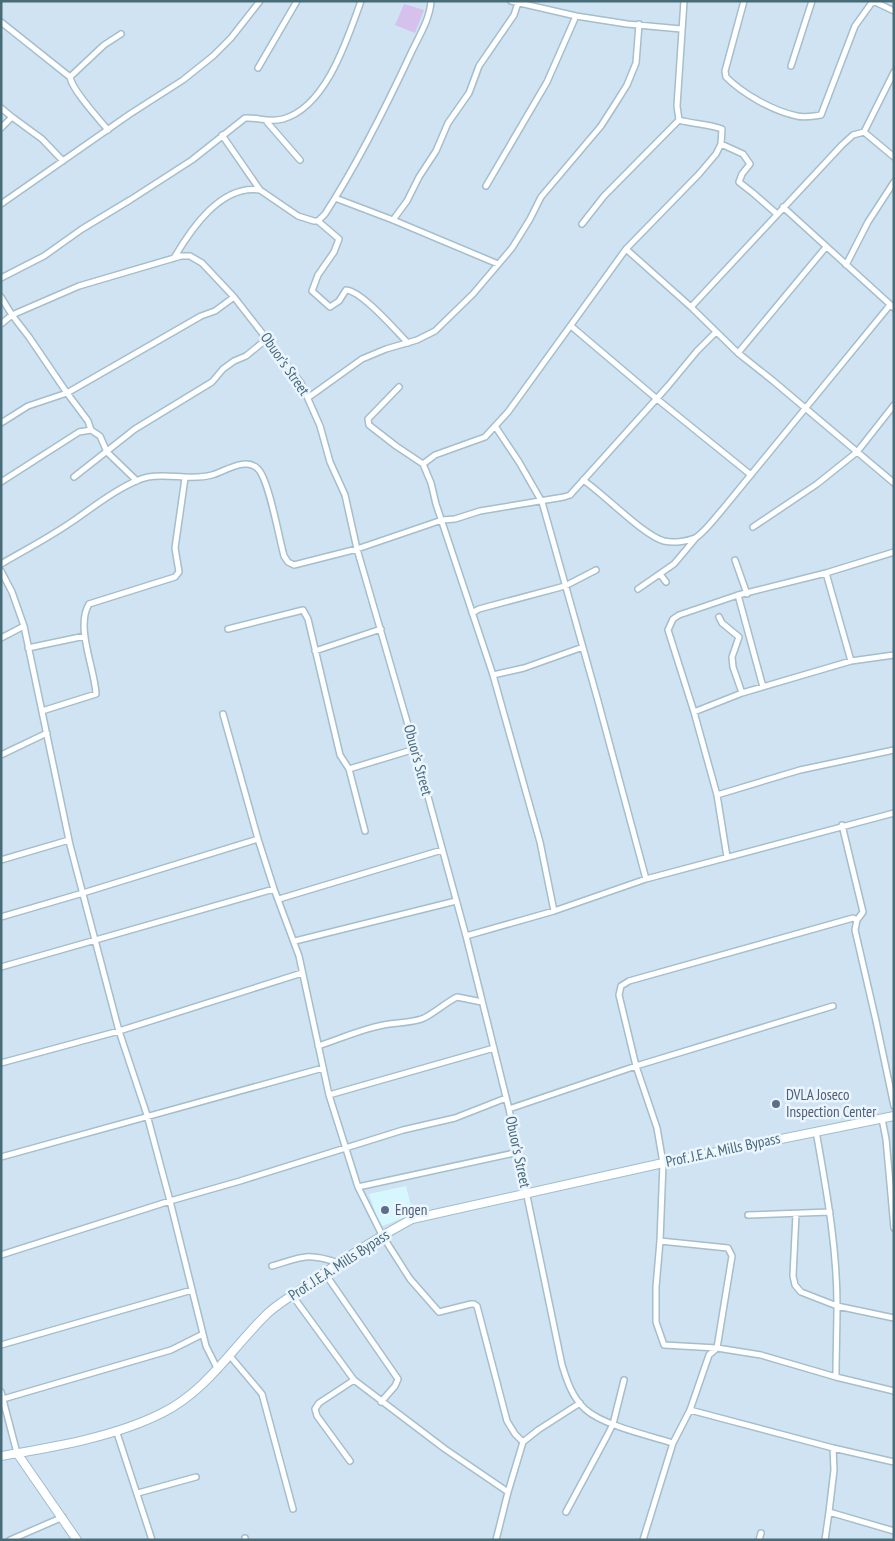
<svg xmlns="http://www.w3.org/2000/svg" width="895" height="1541" viewBox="0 0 895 1541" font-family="'PT Sans Narrow',sans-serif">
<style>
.residential{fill:#cfe3f3}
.commercial{fill:#d7f7fe}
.green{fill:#d6c1ec}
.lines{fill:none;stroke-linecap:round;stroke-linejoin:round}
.street-casing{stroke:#a4becb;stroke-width:8}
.secondary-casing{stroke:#9fbdcc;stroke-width:10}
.street{stroke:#fff;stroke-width:5}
.secondary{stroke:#fff;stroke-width:8}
.service-dot{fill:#5c6f8a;stroke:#ebf5ff;stroke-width:2}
.labels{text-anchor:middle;stroke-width:5;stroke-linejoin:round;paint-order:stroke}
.street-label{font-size:15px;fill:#486b78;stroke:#ebf5ff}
.service-label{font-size:15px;fill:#4e5e75;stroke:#ebf5ff;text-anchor:start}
</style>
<rect width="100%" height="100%" fill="#e4f0fe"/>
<path class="residential" d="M1 1H894V1540H1Z"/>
<path class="commercial" d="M406 1186 413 1214 380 1227 369 1194Z"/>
<path class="green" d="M404 4 424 10 415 33 395 25Z"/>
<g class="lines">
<g class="street-casing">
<path id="street" d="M511 1 576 16 627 24 681 29
M744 1 725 71 726 77C743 94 773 111 797 116 805 118 813 116 821 115L855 26 873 1
M873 1 894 11
M1 22 70 77
M791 66 812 1
M258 68 297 1
M1 108 12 117
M267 122 300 160
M1 128 12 117 42 139 63 161
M108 130C98 118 72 90 70 77L104 45 121 34
M864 132 894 157
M222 135 260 190
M721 144 743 154 750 164 742 174 739 182 753 193 777 214
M486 186 547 82 576 16
M335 198 393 220 498 264
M1 204 130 114 183 80 213 56 231 38 260 1
M783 207 894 308
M393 220 407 201 419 177 436 151 448 123 469 93 479 66 514 15 518 3
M318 221 339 239 334 252 318 275 312 291 330 307 339 301 346 290C362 291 396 331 408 343
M582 224 604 196 679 120 677 106 684 1
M626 249 691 307 738 353 772 380 894 483
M174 258C191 229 221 184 260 190L298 216 314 221H318L325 214C358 163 386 107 412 51 419 36 430 19 431 1
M846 265 868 222 894 182
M1 278 44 256 82 229 130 200 192 160 245 118C258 117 268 123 283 119 326 107 347 40 361 1
M1 297 12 315 29 337 67 393 88 421 91 430
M691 307 842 145 853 135 864 132 894 72
M1 324 12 315 79 286 181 256H190L202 263 234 297 301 383 320 426 330 462 345 495 357 549 415 749 466 936 509 1109 562 1365C567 1381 572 1397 585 1409 602 1425 650 1436 673 1443
M571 326 657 399 751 475
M738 353 826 247
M399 387 368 419 369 425 396 446 423 464
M309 397 362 359 386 349 417 340 435 331 473 294 512 248 530 219 541 197 601 126 617 101 627 85 636 63 639 24
M1 423 28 406 67 393 201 316 215 311 234 297
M495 426 519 462 542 502 598 701 646 879
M74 477 135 429 212 382 223 369 234 361 246 356 268 338
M583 480C604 494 644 536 664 541 673 543 686 542 695 538 703 534 715 518 722 510L890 305
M1 482 79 432 91 430 100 436 107 452 137 481
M753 527 817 484 857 452 894 405
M735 560 747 594
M1 564C25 550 50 537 73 521 92 508 125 482 148 477 169 473 190 481 212 475 224 472 246 456 258 469 269 480 279 538 284 556L288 562 294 565 357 549 442 520 455 519 480 511 564 497 570 495 668 386 697 351 716 332
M1 571 12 592 24 626 70 845 119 1031 147 1115 170 1201 206 1346 218 1370
M826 573 851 661
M660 574 666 582
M638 589 674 564 695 539
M738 595 763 687
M472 613 479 609 565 586 596 570
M719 617 722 623 739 637 732 657 733 667 742 693
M228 629 303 610 308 619 340 755 349 769 365 831
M1 638 24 626
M28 648 85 636
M315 651 381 629
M493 675 524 668 583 647
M42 711 96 694C95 669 75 627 89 604L175 577 179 572 175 548 185 478
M694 712 742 693 851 661 894 655
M223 714 258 839 274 889 299 956 329 1095 358 1187 382 1235 410 1279 439 1312 471 1304H474L477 1306 507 1421 515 1434 523 1442
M1 755 47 733
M349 769 415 749
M717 795 800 770 894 750
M842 825 863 912 857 920
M727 857 717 795 694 712 668 630 673 619 679 615 738 595 826 573 894 552
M1 860 69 840
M279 899 442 850
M554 911 540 842 493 675 436 504 431 483 423 464 435 455 485 437 508 412 626 249 699 174 716 154 721 144 722 129C708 124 693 124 679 120
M1 917 83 893 258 839
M466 936 554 911 646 879 894 813
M295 941 456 901
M1 967 274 889
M833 1006 636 1066 619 995 621 986 629 981 853 918 857 920 855 930 876 1021 894 1106
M318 1046C340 1039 366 1027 389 1024 402 1022 412 1023 424 1018 436 1012 445 1003 457 997L482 1002
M1 1063 119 1031 302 973
M329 1095 494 1048
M509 1109 636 1066 657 1128 663 1163 660 1241 656 1287V1322L664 1345 717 1348 761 1355 836 1377 894 1391
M882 1119 886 1139 894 1228
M816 1131C826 1188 837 1246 837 1305 837 1329 836 1353 836 1377
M1 1157 323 1068
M358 1187 519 1152
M796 1214 793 1276 795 1285 801 1292 837 1306 894 1318
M748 1215 830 1212
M1 1255 170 1201 240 1181 403 1130 455 1118 506 1098
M272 1266C302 1257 307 1252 339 1263
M324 1272 398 1379 395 1386 381 1402
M292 1295 354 1380 445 1449 508 1492
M1 1345 192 1290
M230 1356 262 1394 293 1509
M1 1392 17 1453
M3 1399 171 1350 203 1334
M690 1410 833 1448 834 1470 829 1512 894 1531
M116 1430 152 1540
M833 1448 894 1462
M350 1461 317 1416 315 1409 319 1403 354 1380
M138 1493 196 1477
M566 1512 607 1436 613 1424 624 1380
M245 1538V1540
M10 1540 63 1517
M496 1540 508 1492 523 1442 538 1430 580 1403
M643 1540 673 1443 690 1410 709 1355 717 1348 732 1256 728 1248 660 1241
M759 1540 761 1533
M825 1540 829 1512"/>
</g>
<g class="secondary-casing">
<path id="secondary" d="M17 1453 77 1540
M1 1456C53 1447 115 1437 162 1413 205 1392 231 1350 264 1317 274 1306 287 1299 300 1290 336 1264 373 1240 412 1219L663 1163 894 1116"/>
</g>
<use href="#street" class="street"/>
<use href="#secondary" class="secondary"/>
</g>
<g class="service-dot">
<circle cx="776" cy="1104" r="5"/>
<circle cx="385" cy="1210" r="5"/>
</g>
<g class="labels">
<g class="street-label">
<text transform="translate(285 364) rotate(55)" y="5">Obuor’s Street</text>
<text transform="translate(418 760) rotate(75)" y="5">Obuor’s Street</text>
<text transform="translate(723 1150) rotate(-12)" y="5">Prof. J.E.A. Mills Bypass</text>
<text transform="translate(518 1152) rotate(78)" y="5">Obuor’s Street</text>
<text transform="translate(339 1265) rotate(-33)" y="5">Prof. J.E.A. Mills Bypass</text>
</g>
<g class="service-label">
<text x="786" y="1100">DVLA Joseco<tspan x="786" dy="17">Inspection Center</tspan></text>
<text x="395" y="1215">Engen</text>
</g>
</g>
<rect width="895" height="1541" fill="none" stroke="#486b78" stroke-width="5"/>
</svg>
